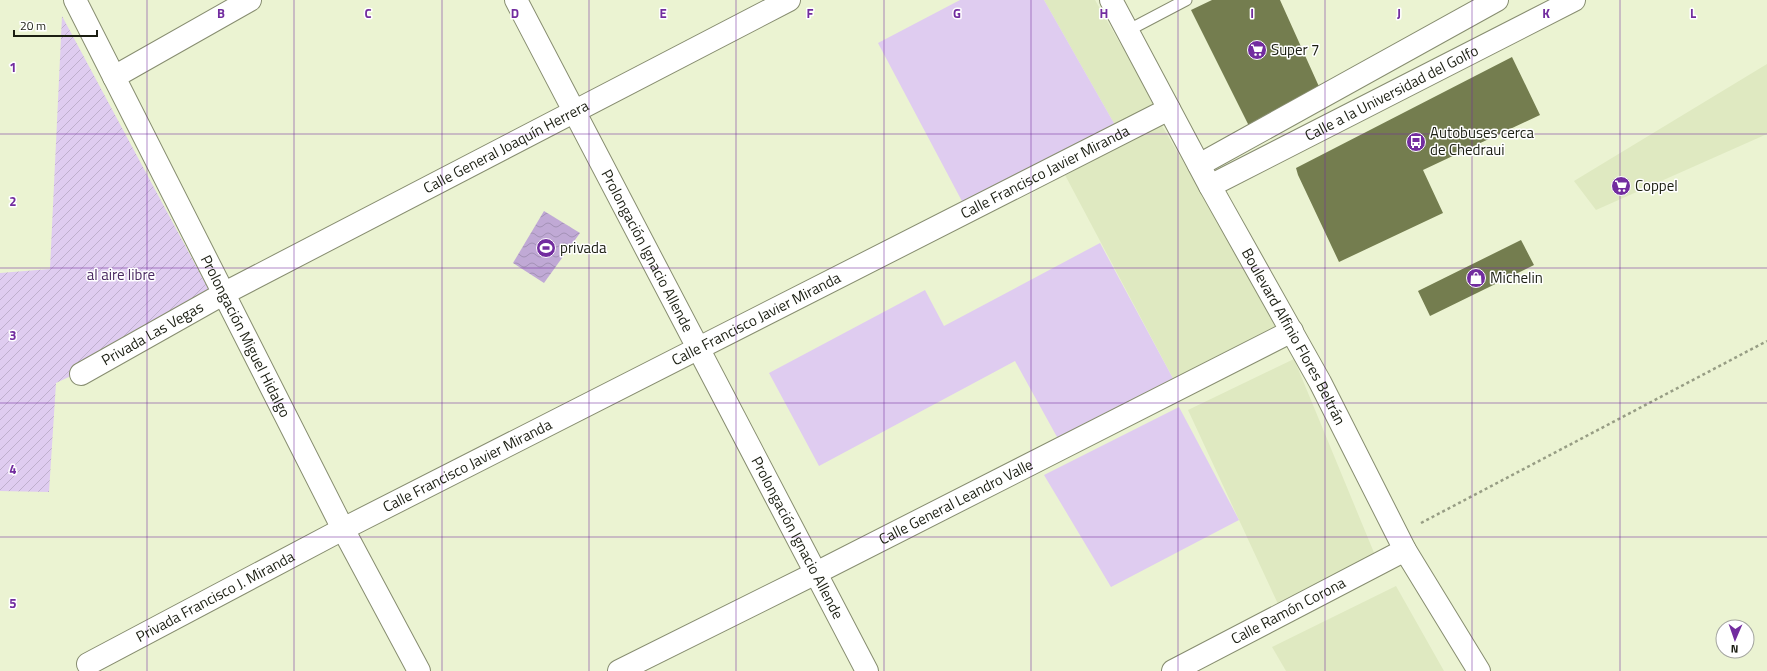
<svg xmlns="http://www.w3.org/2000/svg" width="1767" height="671" viewBox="0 0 1767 671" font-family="'Titillium Web',sans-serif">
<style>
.built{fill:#dfe9c1}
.grass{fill:#dfccf0}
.garden{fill:url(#garden-furrows)}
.water{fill:url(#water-waves)}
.building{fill:#747d4f}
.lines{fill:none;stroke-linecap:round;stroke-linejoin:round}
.service-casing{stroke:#878d70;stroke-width:13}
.minor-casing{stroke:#878d70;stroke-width:24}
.tertiary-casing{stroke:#878d70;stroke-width:24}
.path{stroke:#979d84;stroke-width:2.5;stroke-dasharray:3 3;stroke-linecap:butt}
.service{stroke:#fff;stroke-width:11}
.minor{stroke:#fff;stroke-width:22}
.tertiary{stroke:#fff;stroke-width:22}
.grid{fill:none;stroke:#722c9f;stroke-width:1;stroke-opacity:0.55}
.labels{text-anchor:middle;stroke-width:3;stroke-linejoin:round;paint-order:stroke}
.poi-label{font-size:15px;fill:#1b1e12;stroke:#fff;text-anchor:start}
.street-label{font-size:15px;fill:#1b1e12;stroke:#fff}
.park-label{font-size:15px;fill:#4b2b62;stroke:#fff}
.grid-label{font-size:13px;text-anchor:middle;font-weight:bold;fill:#722c9f;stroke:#fff;stroke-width:3;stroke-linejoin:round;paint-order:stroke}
</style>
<defs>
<pattern id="garden-furrows" width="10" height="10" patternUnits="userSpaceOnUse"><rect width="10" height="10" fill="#dfccf0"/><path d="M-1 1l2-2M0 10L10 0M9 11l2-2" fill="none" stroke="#bfafcd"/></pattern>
<pattern id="water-waves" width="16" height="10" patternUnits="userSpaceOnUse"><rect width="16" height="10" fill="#c0a9d5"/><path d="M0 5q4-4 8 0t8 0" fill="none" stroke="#a491b6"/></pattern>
</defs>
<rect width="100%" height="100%" fill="#ebf3d2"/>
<path class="built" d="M1044 0H1095L1155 104 1115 125Z
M1767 64V134L1596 210 1574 181Z
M1161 124 1284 334 1176 384 1065 175Z
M1294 359 1382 572 1285 619 1188 410Z
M1396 586 1444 671H1286L1272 647Z"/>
<path class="grass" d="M960 0H1044L1115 125 964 205 878 43Z
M1100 243 1176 384 1062 446 1015 361 819 466 769 373 925 290 944 326Z
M1179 407 1239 520 1111 587 1044 475Z"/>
<path class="garden" d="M62 16 218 307 56 383 49 492 0 491V273L50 269Z"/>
<path class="water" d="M544 211 580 233 544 283 513 263Z"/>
<path class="building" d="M1212 0H1280L1321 91 1251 130 1191 10Z
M1512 57 1540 115 1423 170 1443 213 1339 262 1298 175 1296 168Z
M1521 240 1534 265 1430 316 1418 291Z"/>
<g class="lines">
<g class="service-casing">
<path id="service" d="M1127 31 1186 0"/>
</g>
<g class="minor-casing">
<g id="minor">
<path id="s1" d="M75 0 343 529 419 671"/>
<path id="s2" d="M516 0 867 671"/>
<path d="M114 77 250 0"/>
<path d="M1199 165 1497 0"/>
<path id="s3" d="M1210 186 1574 0"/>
<path id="s4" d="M81 374 223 294 789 0"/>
<path id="s5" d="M88 664 343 529 1169 109"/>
<path id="s6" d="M619 671 816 573 1292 331"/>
<path id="s7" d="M1173 671 1405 550"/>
</g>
</g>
<g class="tertiary-casing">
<g id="tertiary">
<path id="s8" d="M1111 0 1210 186 1320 382 1405 550 1479 671"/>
</g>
</g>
<path class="path" d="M1421 523 1767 341"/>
<use href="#service" class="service"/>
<use href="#minor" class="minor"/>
<use href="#tertiary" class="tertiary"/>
</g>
<path class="grid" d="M147 0V671M294 0V671M442 0V671M589 0V671M736 0V671M884 0V671M1031 0V671M1178 0V671M1325 0V671M1472 0V671M1620 0V671M0 134H1767M0 268H1767M0 403H1767M0 537H1767"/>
<defs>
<g id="supermarket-disc" transform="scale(1)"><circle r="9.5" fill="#722c9f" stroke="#fff"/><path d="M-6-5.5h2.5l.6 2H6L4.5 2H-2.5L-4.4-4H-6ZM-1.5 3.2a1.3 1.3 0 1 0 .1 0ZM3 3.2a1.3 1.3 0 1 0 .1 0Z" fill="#fff"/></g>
<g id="bus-disc" transform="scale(1)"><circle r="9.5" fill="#722c9f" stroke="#fff"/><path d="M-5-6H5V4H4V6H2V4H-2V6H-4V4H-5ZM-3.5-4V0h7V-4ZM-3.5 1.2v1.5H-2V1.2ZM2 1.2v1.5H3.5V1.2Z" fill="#fff"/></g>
<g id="stadium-disc" transform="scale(1)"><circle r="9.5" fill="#722c9f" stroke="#fff"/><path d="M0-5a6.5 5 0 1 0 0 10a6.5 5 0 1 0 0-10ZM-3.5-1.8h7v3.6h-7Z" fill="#fff"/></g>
<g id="shop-disc" transform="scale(1)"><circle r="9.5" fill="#722c9f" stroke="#fff"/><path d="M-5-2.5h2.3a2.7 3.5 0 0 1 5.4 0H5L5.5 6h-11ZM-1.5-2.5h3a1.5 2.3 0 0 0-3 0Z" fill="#fff"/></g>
</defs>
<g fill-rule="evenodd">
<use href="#supermarket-disc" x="1257" y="50"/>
<use href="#bus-disc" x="1416" y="142"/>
<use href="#supermarket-disc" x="1621" y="186"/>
<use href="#stadium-disc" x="546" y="248"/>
<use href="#shop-disc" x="1476" y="278"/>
</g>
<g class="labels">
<g class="poi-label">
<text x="1271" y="55">Super 7</text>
<text x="1430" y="138">Autobuses cerca<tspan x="1430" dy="17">de Chedraui</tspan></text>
<text x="1635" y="191">Coppel</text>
<text x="560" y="253">privada</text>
<text x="1490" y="283">Michelin</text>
</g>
<g class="street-label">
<text dy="5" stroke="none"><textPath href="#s3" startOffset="204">Calle a la Universidad del Golfo</textPath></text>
<text dy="5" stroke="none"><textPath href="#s4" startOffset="482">Calle General Joaquín Herrera</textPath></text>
<text dy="5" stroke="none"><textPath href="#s5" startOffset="1076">Calle Francisco Javier Miranda</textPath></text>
<text dy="5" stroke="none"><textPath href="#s2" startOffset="283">Prolongación Ignacio Allende</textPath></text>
<text dy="5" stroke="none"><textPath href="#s5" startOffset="752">Calle Francisco Javier Miranda</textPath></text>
<text dy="5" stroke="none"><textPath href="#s4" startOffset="82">Privada Las Vegas</textPath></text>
<text dy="5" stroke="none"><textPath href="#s1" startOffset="377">Prolongación Miguel Hidalgo</textPath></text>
<text dy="5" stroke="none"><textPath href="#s8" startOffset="383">Boulevard Alfinio Flores Beltrán</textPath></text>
<text dy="5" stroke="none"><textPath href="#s5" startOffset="428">Calle Francisco Javier Miranda</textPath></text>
<text dy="5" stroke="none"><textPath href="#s6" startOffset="377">Calle General Leandro Valle</textPath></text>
<text dy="5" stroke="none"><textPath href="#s2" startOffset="607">Prolongación Ignacio Allende</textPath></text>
<text dy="5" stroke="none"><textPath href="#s5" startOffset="144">Privada Francisco J. Miranda</textPath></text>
<text dy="5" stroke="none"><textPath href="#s7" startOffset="130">Calle Ramón Corona</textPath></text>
</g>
<g class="park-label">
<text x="121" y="280">al aire libre</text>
</g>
</g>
<g class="grid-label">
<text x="221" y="18">B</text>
<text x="368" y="18">C</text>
<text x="515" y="18">D</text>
<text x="663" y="18">E</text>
<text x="810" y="18">F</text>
<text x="957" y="18">G</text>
<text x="1104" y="18">H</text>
<text x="1252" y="18">I</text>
<text x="1399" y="18">J</text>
<text x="1546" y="18">K</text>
<text x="1693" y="18">L</text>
<text x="13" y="72">1</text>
<text x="13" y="206">2</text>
<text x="13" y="340">3</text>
<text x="13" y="474">4</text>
<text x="13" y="608">5</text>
</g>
<g transform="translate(1735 639) rotate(182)"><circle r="19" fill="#ffffff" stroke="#a4a5a0"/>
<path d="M0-3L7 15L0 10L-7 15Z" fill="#722c9f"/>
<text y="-6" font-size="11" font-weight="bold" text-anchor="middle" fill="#1b1e12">N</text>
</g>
<path d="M14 30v6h83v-6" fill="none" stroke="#1b1e12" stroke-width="2"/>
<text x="20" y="30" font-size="12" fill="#1b1e12" stroke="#ffffff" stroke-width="3" paint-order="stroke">20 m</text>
</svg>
